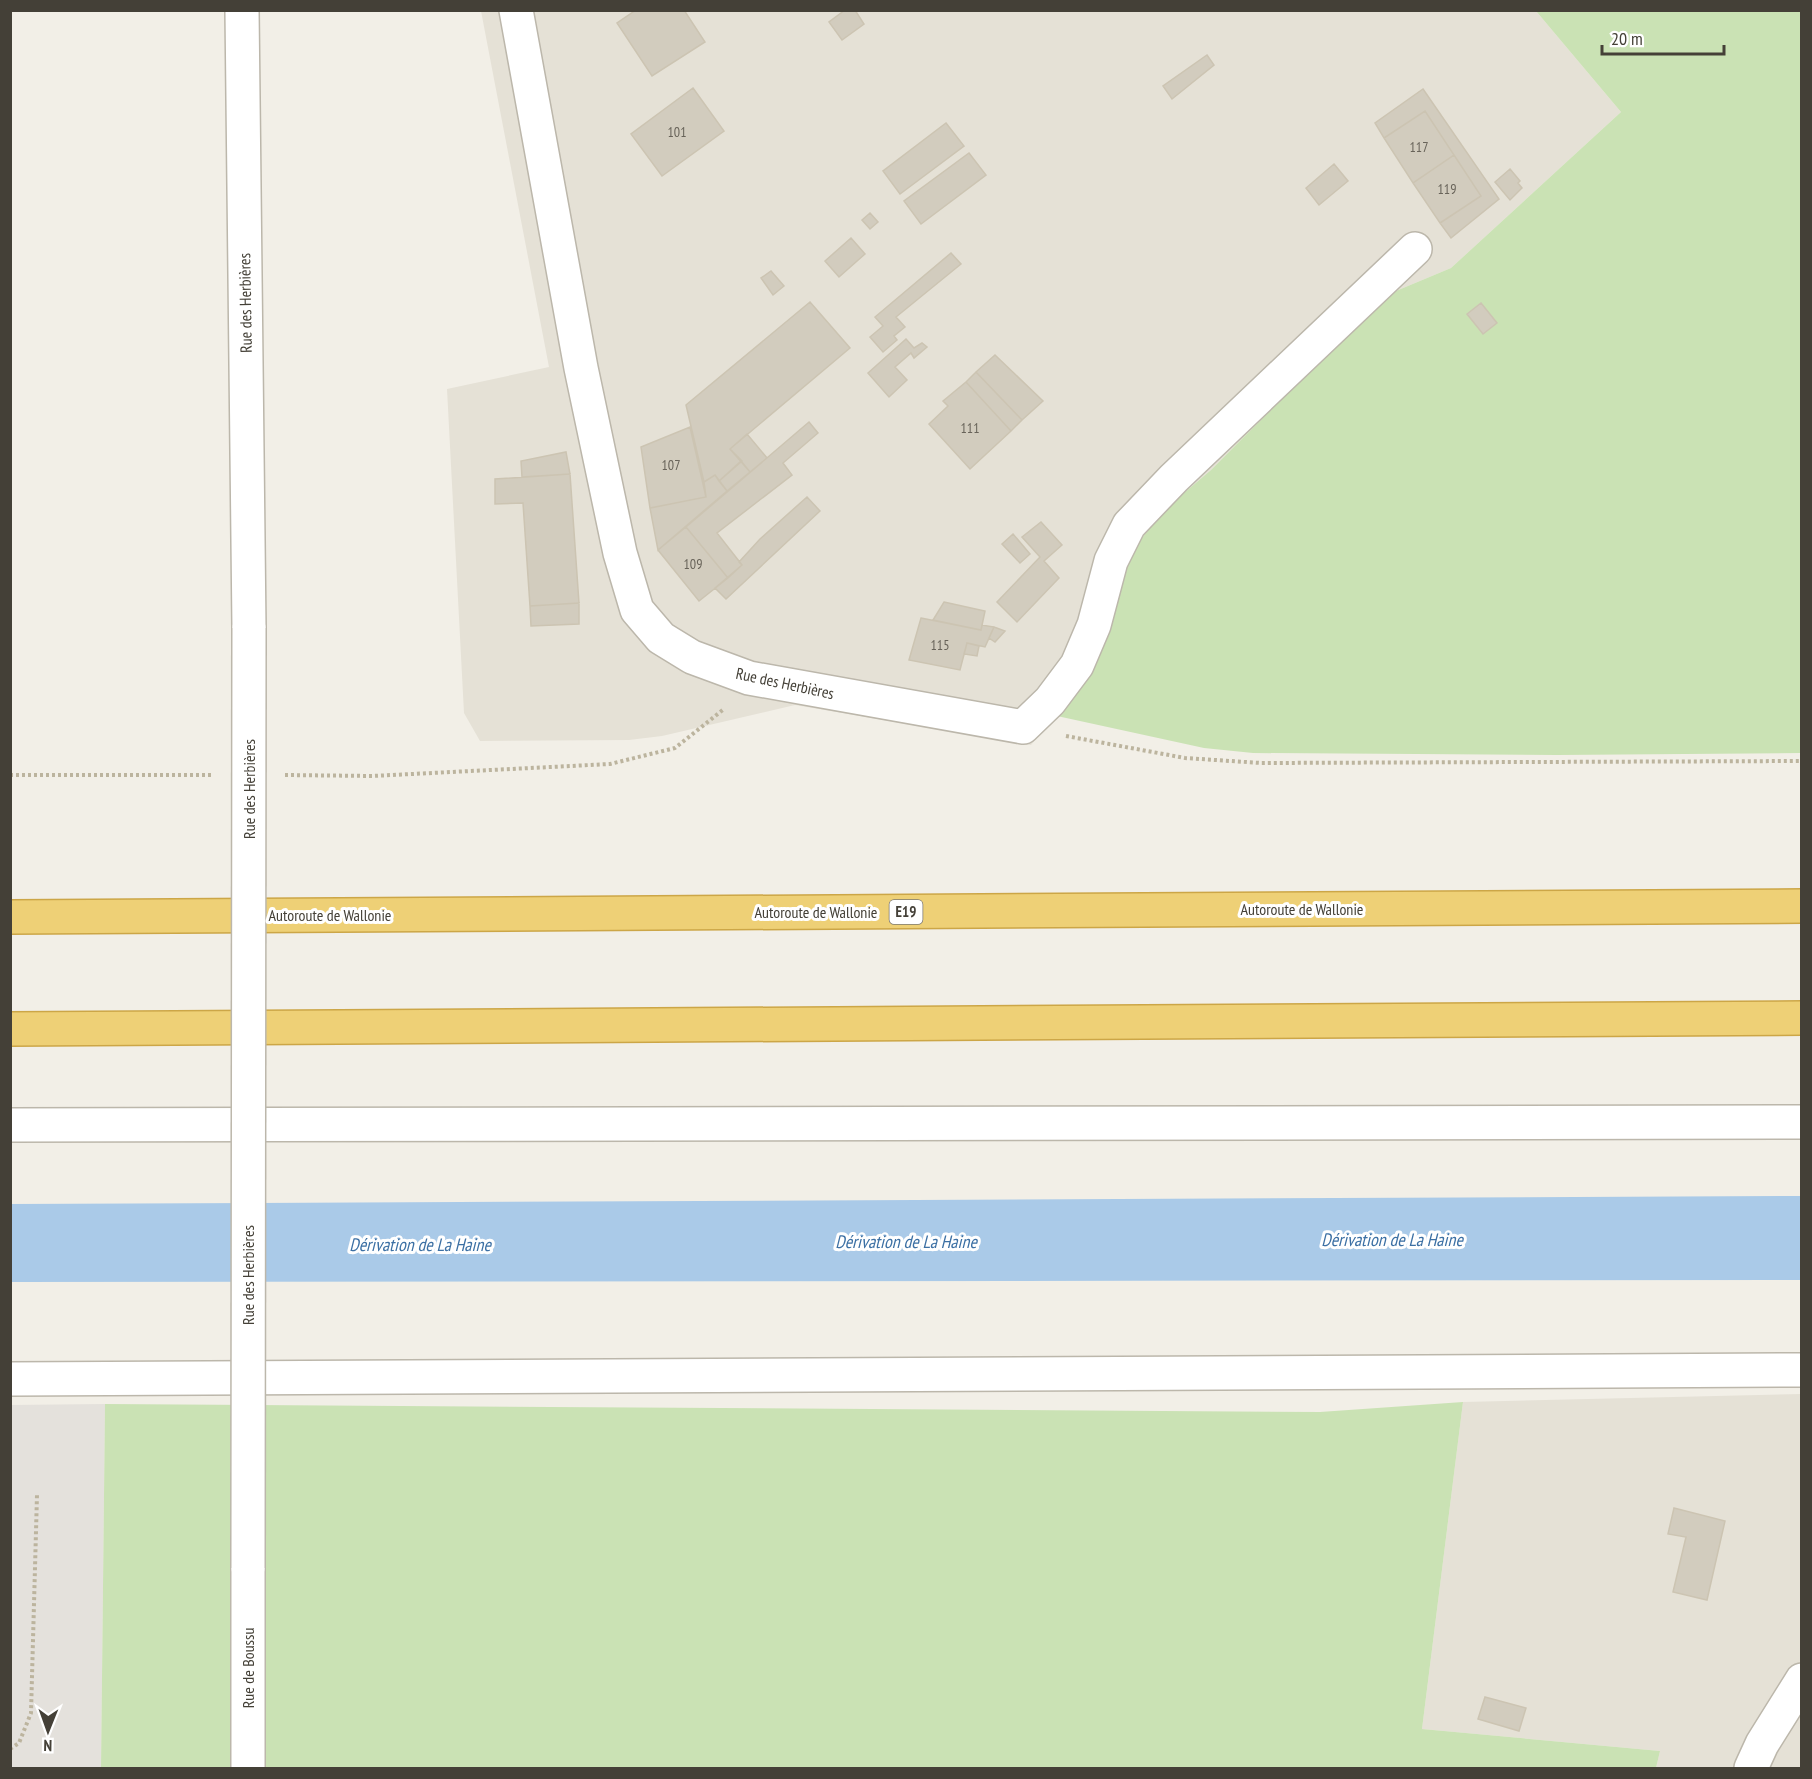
<svg xmlns="http://www.w3.org/2000/svg" width="1812" height="1779" viewBox="0 0 1812 1779" font-family="'PT Sans Narrow',sans-serif">
<style>
.residential{fill:#e5e1d6}
.industrial{fill:#e4e1dc}
.green{fill:#cae2b4}
.water{fill:#aacae8}
.building{fill:#d2ccbe;stroke:#ccc4b2;stroke-width:1.5}
.lines{fill:none;stroke-linecap:round;stroke-linejoin:round}
.minor-casing{stroke:#bcb7ab;stroke-width:36}
.highway-casing{stroke:#cca647;stroke-width:36}
.path{stroke:#bcb49e;stroke-width:4;stroke-dasharray:3 3;stroke-linecap:butt}
.minor{stroke:#fff;stroke-width:33}
.highway{stroke:#eed076;stroke-width:33}
.minor-bridge-casing{stroke:#bcb7ab;stroke-width:36;stroke-linecap:butt}
.minor-bridge{stroke:#fff;stroke-width:33}
.labels{text-anchor:middle;stroke-width:6;stroke-linejoin:round;paint-order:stroke}
.number-label{font-size:14px;fill:#686359}
.shield{fill:#fff;stroke:#7c7973;stroke-width:1.5}
.shield-label{font-size:15px;font-weight:bold;fill:#444037}
.street-label{font-size:16px;fill:#444037;stroke:#fff}
.water-label{font-size:18px;font-style:italic;fill:#3c70a4;stroke:#fff}
</style>
<rect width="100%" height="100%" fill="#f2efe7"/>
<path class="residential" d="M481 11H1536L1621 112 1451 268 1384 296 1211 470 1164 510 1042 731 1031 745 795 705 662 736 629 740 480 741 464 713 447 389 549 367Z
M1801 1394 1802 1649 1797 1687 1801 1691V1768H1656L1660 1751 1422 1729 1463 1402Z"/>
<path class="industrial" d="M105 1404 101 1768H11L10 1405Z"/>
<path class="green" d="M1536 11H1801V753L1557 755 1253 753 1204 748 1057 716 1132 551 1164 510 1211 470 1384 296 1451 268 1621 112Z
M1463 1402 1422 1729 1660 1751 1656 1768H101L105 1404 1320 1412Z"/>
<path class="water" d="M1801 1196 1802 1280 11 1282 10 1204Z"/>
<path class="building" d="M636 10H684L705 42 652 76 617 23Z
M845 10H855L864 24 842 40 829 22Z
M1207 55 1214 65 1172 99 1163 86Z
M693 88 724 131 662 176 631 134Z
M1423 89 1499 199 1451 238 1440 223 1481 196 1425 111 1384 138 1375 123Z
M1425 111 1454 155 1413 183 1384 138Z
M946 123 964 146 900 194 883 171Z
M969 153 986 175 921 224 904 201Z
M1454 155 1481 196 1440 223 1413 183Z
M1334 164 1348 181 1319 205 1306 188Z
M1510 169 1520 181 1518 183 1522 188 1510 200 1495 182Z
M870 213 878 222 870 229 862 220Z
M851 238 865 254 839 277 825 261Z
M951 253 961 264 896 317 905 327 894 336 897 340 883 352 870 337 883 326 875 317Z
M771 271 784 286 773 295 761 278Z
M810 302 850 348 730 449 742 461 719 481 715 475 704 482 686 405Z
M1481 303 1497 323 1483 334 1467 314Z
M906 339 914 348 922 343 927 347 914 358 911 353 895 367 907 380 889 397 868 373Z
M995 355 1043 401 1022 420 976 372Z
M976 372 1022 420 1011 431 966 382Z
M966 382 1011 431 970 469 929 424 948 406 943 401Z
M809 422 818 433 783 463 792 475 717 533 742 565 728 578 686 527Z
M690 427 706 497 650 508 641 447Z
M747 434 767 458 750 472 730 449Z
M566 452 570 474 522 477 521 461Z
M741 461 750 472 727 491 719 481Z
M570 474 579 603 530 606 523 503 495 504V479Z
M715 475 727 491 658 550 650 508 706 497 704 482Z
M807 497 820 511 726 599 715 588 742 565 739 562 760 539Z
M1041 522 1062 545 1044 561 1059 578 1017 622 997 602 1040 557 1022 537Z
M686 527 728 578 699 601 658 550Z
M1013 534 1030 554 1020 563 1002 544Z
M944 602 985 611 981 630 933 620Z
M579 603V624L531 626 530 606Z
M921 618 981 630 982 625 994 627 985 647 967 643 960 670 909 660Z
M994 627 1005 631 995 642 989 638Z
M967 643 979 646 977 656 964 654Z
M1674 1508 1725 1521 1707 1600 1673 1592 1686 1537 1668 1534Z
M1485 1697 1526 1708 1519 1731 1478 1719Z"/>
<g class="lines">
<g class="minor-casing">
<path id="minor" d="M242 10 249 628
M516 10 581 368 620 553 637 610 661 638 692 657 749 678 1023 727 1050 701 1077 665 1094 625 1111 561 1129 525 1174 478 1415 249
M10 1125 1802 1122
M10 1379 1802 1370
M248 1568V1768
M1751 1768 1762 1744 1802 1680"/>
</g>
<g class="highway-casing">
<path id="highway" d="M10 917 1802 906
M10 1029 1802 1018"/>
</g>
<path class="path" d="M1066 736 1185 758 1261 763 1802 761
M10 775H212
M285 775 372 776 610 764 675 748 724 709
M10 1749 19 1743 31 1713 37 1495"/>
<use href="#minor" class="minor"/>
<use href="#highway" class="highway"/>
<g class="minor-bridge-casing">
<path id="minor-bridge" d="M248 1568 249 628"/>
</g>
<use href="#minor-bridge" class="minor-bridge"/>
</g>
<g class="labels">
<g class="number-label">
<text x="677" y="137">101</text>
<text x="1419" y="152">117</text>
<text x="1447" y="194">119</text>
<text x="970" y="433">111</text>
<text x="671" y="470">107</text>
<text x="693" y="569">109</text>
<text x="940" y="650">115</text>
</g>
<rect class="shield" x="889.5" y="900" width="33" height="24" rx="4.5"/>
<g class="shield-label">
<text x="906" y="917">E19</text>
</g>
<g class="street-label">
<text transform="translate(245 303) rotate(-91)" y="6">Rue des Herbières</text>
<text transform="translate(785 683) rotate(12)" y="6">Rue des Herbières</text>
<text transform="translate(249 789) rotate(-90)" y="6">Rue des Herbières</text>
<text x="1302" y="915">Autoroute de Wallonie</text>
<text x="816" y="918">Autoroute de Wallonie</text>
<text x="330" y="921">Autoroute de Wallonie</text>
<text transform="translate(248 1275) rotate(-90)" y="6">Rue des Herbières</text>
<text transform="translate(248 1668) rotate(-90)" y="6">Rue de Boussu</text>
</g>
<g class="water-label">
<text x="1392" y="1246">Dérivation de La Haine</text>
<text x="906" y="1248">Dérivation de La Haine</text>
<text x="420" y="1251">Dérivation de La Haine</text>
</g>
</g>
<rect width="1812" height="1779" fill="none" stroke="#444037" stroke-width="24"/>
<g transform="translate(48 1731) rotate(181)" stroke="#ffffff" stroke-width="4.5" paint-order="stroke">
<path d="M0-4.5L10 22L0 15L-10 22Z" fill="#444037"/>
<text y="-9" font-size="16" font-weight="bold" text-anchor="middle" fill="#444037">N</text>
</g>
<path d="M1602 45v9h122v-9" fill="none" stroke="#444037" stroke-width="3"/>
<text x="1611" y="45" font-size="18" fill="#444037" stroke="#ffffff" stroke-width="4.5" paint-order="stroke">20 m</text>
</svg>
